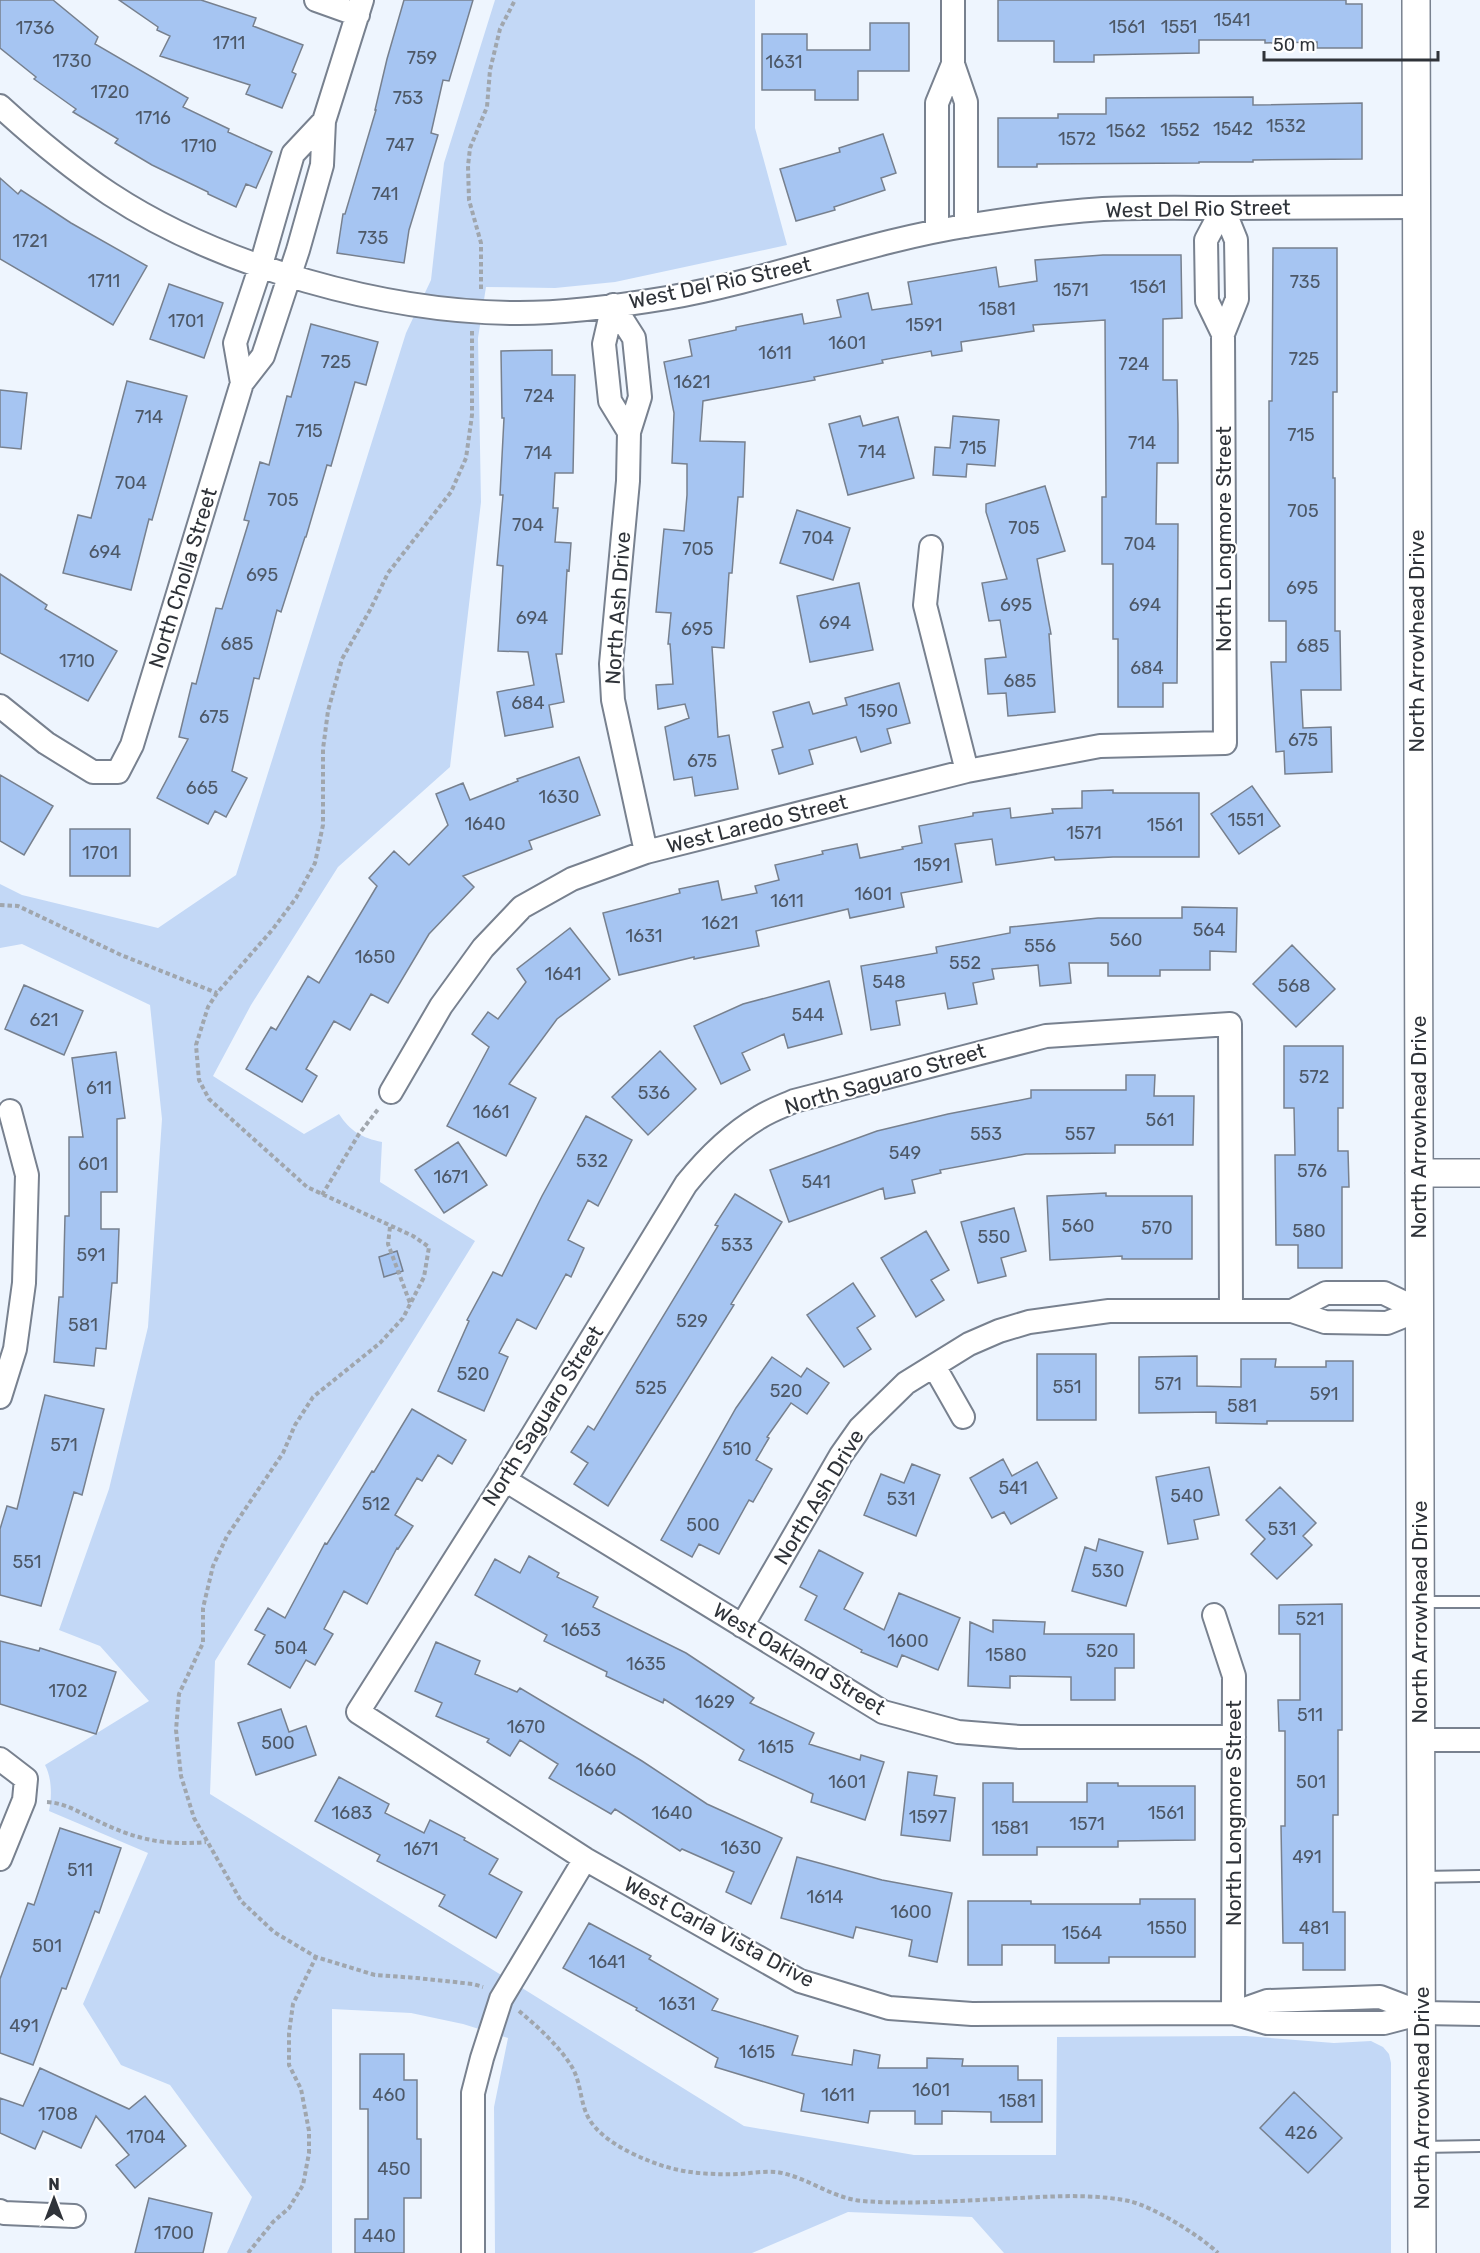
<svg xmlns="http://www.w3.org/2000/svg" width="1480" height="2253" viewBox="0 0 1480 2253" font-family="Rubik,sans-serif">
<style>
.green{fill:#c3d8f6}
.building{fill:#a6c5f2;stroke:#77808e;stroke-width:1.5}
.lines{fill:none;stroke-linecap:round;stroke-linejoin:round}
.service-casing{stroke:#78818f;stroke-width:14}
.minor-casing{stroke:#78818f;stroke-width:26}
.tertiary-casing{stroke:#78818f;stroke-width:30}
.path{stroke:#a0a6ad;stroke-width:4;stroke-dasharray:4.5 3;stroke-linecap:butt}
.service{stroke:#fff;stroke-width:10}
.minor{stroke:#fff;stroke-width:22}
.tertiary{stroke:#fff;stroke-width:27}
.labels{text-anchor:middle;stroke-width:4.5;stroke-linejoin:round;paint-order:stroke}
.number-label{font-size:18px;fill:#4d5867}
.street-label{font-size:21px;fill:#2f3339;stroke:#fff}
</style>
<rect width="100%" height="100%" fill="#eef5fe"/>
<path class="green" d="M495 0H755V128L787 245 615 282 555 288 486 287 478 338 481 502 450 767 338 867 251 1005 213 1076 304 1134 339 1114C350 1131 362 1138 382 1142L380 1182 475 1241 215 1661 210 1794 744 2126 914 2155H1056L1057 2037 1246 2036 1334 2043 1371 2041 1383 2047 1389 2054 1391 2063V2253H1004L972 2217 848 2212 752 2253H495L494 2107 508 2038 463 2024 411 2013 332 2009V2253H227L252 2197 170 2085 121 2065 83 2004 148 1853 49 1811C52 1797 52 1778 45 1765L149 1701 100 1646 59 1630 109 1489 148 1327 162 1119 150 1005 22 944 0 948V884L22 895 158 928 236 875 406 333 431 280 444 163Z"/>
<path class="building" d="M0 0H53L98 37 95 44 188 98 183 107 229 129 228 132 272 152 256 188 246 184 236 207 208 194V192L152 165 115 143 118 139 73 112 76 109 34 79 36 77 0 48Z
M119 0H201L256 18 253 26 303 45 292 72 296 74 282 108 246 94 250 85 160 56 170 36 157 30 158 27Z
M404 0H473L449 81 443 80 431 133 438 135 409 230 404 263 337 253 343 214H345L376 110H375L387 59Z
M998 0H1346V4H1362V48H1317V42L1265 43V40H1199V53L1094 55V62H1054V41H998Z
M870 23H909V71H858V100H815V90H762V34H807V50H870Z
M1253 97V105L1362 103V159L1253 160V162H1199V163L1037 164V167H998V118H1058V114H1106V98Z
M883 134 896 173 881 178 885 190 834 207 835 210 796 221 780 169 840 152 839 148Z
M0 178 18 194 21 190 71 223 147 266 113 325 0 259Z
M1273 248H1337V392H1333V478H1335V631H1340L1341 690H1301L1303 728 1331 727 1332 772 1285 774 1284 751 1276 752 1271 662H1286V621H1269V401H1272Z
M1103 255H1181L1182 318 1163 319V380H1177L1178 424V463H1157L1156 524H1178L1177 683H1163V707H1118V639H1113V564H1102V497H1106L1105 320 1033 325 1034 331 961 342 962 351 932 356 931 351 882 360 883 363 814 377 815 380 703 401 700 441 745 442 743 497H738L732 573H729L724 648 712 647 718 737 729 735 738 789 695 796 692 777 674 780 665 727 689 718 685 704 658 709 656 685 673 684 670 644H668L671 613 656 612 664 529 684 531 687 495V464L672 463 674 413 664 362 692 356 689 340 736 330V327L802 314 804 324 841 317 837 300 868 293 872 310 912 304 908 282 996 267 999 287 1037 281 1035 260Z
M169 284 223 303 204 358 150 339Z
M311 324 378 342 366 385 355 382 331 466 327 465 306 537H305L281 612 277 610 259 679 254 678 232 771 247 778 226 817 215 811 208 824 157 798 188 739 179 737 192 683 196 684 216 608 222 609 249 521 244 520 260 462 269 465 287 396 291 397Z
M552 350V375H575L573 473H555L553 508H558L555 542 571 543 569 571 567 570 562 654H556L564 702 549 705 553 727 505 736 497 692 534 685 528 652 498 651 503 566 497 565 503 495H500L504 418H502L501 351Z
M127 381 187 396 152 520 149 519 131 590 63 573 78 515 91 518Z
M0 390 27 393 21 449 0 447Z
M860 416 863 426 898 417 914 478 848 495 829 424Z
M953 416 999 420 995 466 967 464 966 477 933 475 935 447 950 448Z
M1045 486 1065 551 1037 559 1051 634H1049L1055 712 1008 716 1006 693 988 694 985 659 1006 657 1000 620 989 621 982 583 1007 579 986 512V504Z
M797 510 850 528 833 580 780 563Z
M0 574 47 605 45 609 117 651 88 701 0 653Z
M859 583 873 650 810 662 797 596Z
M899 683 910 723 887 729 891 743 861 752 856 737 809 750 813 764 779 774 772 750 783 747 773 712 809 702 813 714 847 705 845 698Z
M579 757 600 815 529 841 532 849 463 876 474 887 429 934 388 1003 371 994 350 1030 334 1021 306 1069 317 1076 302 1102 246 1069 271 1027 276 1030 308 976 319 983 377 886 369 878 394 851 409 865 448 825 436 794 463 783 470 800 518 781 517 779Z
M0 775 53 806 24 855 0 841Z
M1252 786 1280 826 1239 854 1211 814Z
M1113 790V793H1199V857H1113L1055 860 1054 857 996 865 992 839 955 844 962 882 901 893 904 907 850 918 848 909 756 931 759 946 694 959V957L619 975 603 913 680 893 679 889 718 881 722 900 757 893 755 886 779 880 775 865 823 854 822 851 857 844 860 858 903 849 902 847 922 843 919 826 973 816V813L1010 808 1011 818 1053 813 1052 809 1082 808V791Z
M70 829H130V876H70Z
M1182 907 1237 908 1236 952 1210 951V970H1160V976H1108V963H1069L1071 983 1040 986 1038 965 992 969 994 979 973 983 977 1004 948 1009 945 993 896 1001 900 1025 871 1030 861 966 937 953 936 947 1010 933V927L1098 918H1182Z
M570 928 610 979 557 1019 509 1084 536 1098 506 1156 447 1126 489 1047 472 1034 488 1012 498 1019 526 982 517 969Z
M1292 945 1335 989 1296 1027 1253 984Z
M829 981 842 1034 788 1048 784 1034 742 1053 750 1070 721 1084 694 1026 743 1004Z
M24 985 83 1011 64 1055 5 1029Z
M1284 1046H1343V1108H1338V1151H1348L1349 1187H1342V1268H1298V1245H1276L1275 1155H1295L1294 1108H1284Z
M660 1051 696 1089 648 1135 612 1097Z
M116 1052 125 1118 117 1119V1192H101V1229H119L117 1283H112L106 1349 96 1348 94 1366 54 1362 59 1297H63L65 1216H69V1137H83L72 1058Z
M1126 1075H1155L1154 1096H1194L1193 1145H1115V1153L1026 1154 940 1170 941 1173 912 1180 915 1193 885 1199 883 1188 789 1222 770 1170 877 1131 948 1114 1031 1098V1090H1126Z
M586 1116 632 1140 598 1206 588 1200 568 1240 584 1248 571 1277 566 1274 536 1329 517 1319 499 1353 508 1357 484 1411 438 1391 469 1321 467 1320 493 1272 502 1276 542 1196Z
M458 1142 487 1185 444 1213 415 1170Z
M1106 1193V1196H1192V1259H1122V1256L1050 1260 1047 1196Z
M735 1194 782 1222 731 1304 734 1305 608 1506 574 1484 588 1463 571 1452 588 1426 594 1430 718 1226 715 1225Z
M1014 1208 1026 1251 1001 1258 1006 1276 978 1283 961 1222Z
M926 1231 949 1270 931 1280 944 1300 916 1317 881 1258Z
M397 1251 403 1271 384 1277 379 1257Z
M853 1283 875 1316 857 1328 871 1349 844 1367 807 1315Z
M1037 1354H1096V1420H1037Z
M1197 1356V1386L1241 1387V1359H1276L1275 1367H1326V1361H1353V1421H1267V1424L1216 1423V1412L1139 1413V1357Z
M772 1357 801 1377 807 1368 829 1383 807 1414 791 1403 767 1437 769 1438 756 1460 772 1469 753 1502 749 1500 719 1554 699 1544 692 1557 661 1540 736 1408Z
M45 1395 104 1409 82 1495 74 1492 41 1606 0 1595V1529L7 1506 17 1509Z
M412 1409 466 1440 452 1464 438 1455 422 1481 417 1478 395 1515 413 1526 398 1549 397 1548 367 1604 344 1591 324 1629 333 1634 315 1665 306 1660 290 1688 248 1664 265 1635 255 1630 268 1608 285 1618 325 1543 327 1544 372 1471 374 1472Z
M1003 1459 1012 1476 1037 1462 1057 1498 1011 1524 1004 1512 992 1518 970 1478Z
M912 1464 940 1475 916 1536 864 1515 881 1474 904 1483Z
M1209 1467 1219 1515 1194 1520 1198 1539 1168 1544 1156 1477Z
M1280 1487 1316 1523 1303 1536 1312 1545 1277 1579 1251 1554 1265 1539 1246 1520Z
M1099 1539 1143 1552 1126 1606 1072 1591 1085 1547 1096 1551Z
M819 1550 863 1573 844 1609 884 1630 899 1593 960 1618 938 1670 902 1655 897 1667 861 1652 862 1650 805 1620 817 1596 800 1587Z
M529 1556 559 1573 557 1577 598 1597 593 1607 686 1653 754 1698 750 1703 814 1733 809 1744 860 1760 861 1755 884 1762 865 1820 811 1802 813 1794 739 1760 744 1750 664 1699 663 1703 606 1676 607 1672 544 1641 547 1635 475 1595 495 1559 520 1573Z
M1342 1604V1730H1338V1815H1333V1912H1345V1970H1303V1943H1283L1281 1826H1285V1731H1279L1278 1700H1300V1634H1279V1605Z
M993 1620 1045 1622 1044 1634H1134V1668H1115V1700H1071V1677L1010 1676V1688L968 1686 970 1622 993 1632Z
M0 1641 39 1651 40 1648 116 1672 96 1734 0 1704Z
M436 1642 480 1661 475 1674 517 1692 520 1688 642 1761 707 1804 782 1838 751 1904 726 1892 734 1872 682 1849 680 1851 615 1809 611 1814 549 1778 558 1764 520 1740 510 1756 487 1742 489 1739 436 1716 442 1703 415 1691Z
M281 1709 289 1732 306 1726 316 1755 256 1775 238 1723Z
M908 1772 937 1776 934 1795 955 1798 950 1841 901 1835Z
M339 1777 389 1804 385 1813 424 1833 430 1820 465 1838 464 1840 498 1859 489 1874 522 1892 496 1938 439 1906 445 1895 377 1861 380 1855 315 1821Z
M983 1783H1013V1802H1087V1783H1118V1786H1195V1840L1118 1841V1847H1037V1855H983Z
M60 1828 121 1848 99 1913 95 1911 66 1989 62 1988 33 2065 0 2053V1979L28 1903 34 1905Z
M797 1857 882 1880 952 1893 937 1962 909 1956 912 1940 856 1927 853 1938 781 1918Z
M1140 1899H1195V1957H1109V1963H1055V1945H1002V1965H968V1901H1031V1904H1140Z
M589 1923 651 1956 649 1959 718 1999 712 2010 798 2036 792 2055 852 2065 854 2050 880 2055 878 2068H927V2058L963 2059 962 2066H1018V2080H1042V2122H991V2112L942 2111V2124H915V2111H870L868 2123 801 2111 804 2094 715 2067 718 2058 636 2010 637 2008 563 1968Z
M360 2054H404V2080H417V2139H421V2198H404V2253H355V2219H368V2109H360Z
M40 2068 129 2109 145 2096 186 2146 135 2188 116 2165 129 2155 96 2116 81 2148 43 2131 35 2149 0 2133V2098L23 2106Z
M1294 2092 1342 2138 1308 2173 1260 2128Z
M149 2198 212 2213 203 2253H135Z"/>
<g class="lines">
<g class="service-casing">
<path id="service" d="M1420 1602H1480
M1421 1877 1480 1876
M1422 2147 1480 2146"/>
</g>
<g class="minor-casing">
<path id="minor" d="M316 0 358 15
M953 0V64L966 102V226
M0 106C35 138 71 168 110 194 221 267 387 313 519 313 568 313 619 306 667 298 770 280 868 241 971 225 1015 218 1059 212 1103 209 1146 207 1188 208 1230 208 1292 208 1354 207 1416 207
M1223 208 1206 240 1207 301 1223 334
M937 231V103L953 64
M613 305 634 338 640 397 629 432 628 481 611 664 613 700 646 852
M613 305 604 344 610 401 629 432
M242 383 235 343 261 265 293 154 324 121
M931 547 925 605 967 771
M0 706 46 743 93 772H118L132 745 242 383 263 356 298 250 322 165 324 121 362 0
M391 1092 441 1006 483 948 522 907 572 879 646 852 967 771 1100 746 1225 743 1223 334 1237 299 1236 240 1223 208
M1231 1311 1230 1024 1046 1036 794 1101C783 1106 771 1110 760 1117 731 1134 707 1158 686 1184L505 1480 358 1712 585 1859 800 1981 889 2008 972 2014 1233 2013 1267 2023H1384L1422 2013 1480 2014
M1292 1311 1326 1293H1384L1419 1310
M934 1366 963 1417
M0 1397 15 1349 24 1283 27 1175 10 1111
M505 1480 883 1712 958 1732 1020 1737H1234
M1214 1615 1234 1676 1233 2013
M742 1626 841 1455 860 1428 906 1383 969 1344 999 1331 1029 1322 1109 1311H1292L1325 1322 1387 1323 1419 1310
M1421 1740H1480
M0 1759 26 1779 24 1800 0 1859
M1233 2013 1267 2001 1380 1997 1422 2013
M0 2211 4 2213 74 2216
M473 2253V2093L482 2058 501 1999 585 1859"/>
</g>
<g class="tertiary-casing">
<path id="tertiary" d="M1416 0 1422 2253
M1419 1173H1480"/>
</g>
<path class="path" d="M481 289V243L469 200 468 166 470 148 487 107 490 70 500 29 515 0
M472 331V415L466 458 451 492 388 573 370 610 342 659 328 711 323 749V825L315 863 296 898 273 929 217 993 208 1007 196 1045 199 1080 209 1099 307 1187 413 1236 429 1247 424 1277 403 1318 380 1343 313 1397 295 1425 283 1453 227 1536 213 1566 203 1608V1643L179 1694 176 1730 181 1776 194 1818 241 1901 274 1932 316 1957 375 1975 417 1978 473 1984 483 1987
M0 905 18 906 121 955 217 993
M322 1195 359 1134 379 1108
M390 1227 388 1244 410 1303
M47 1802C66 1803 80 1813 98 1821 134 1839 165 1846 206 1842
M519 2011C538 2027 559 2046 572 2067 580 2081 580 2096 585 2110 593 2135 625 2151 647 2160 677 2173 707 2175 740 2174 752 2173 765 2171 776 2172 806 2176 831 2198 862 2201 915 2205 967 2200 1020 2198 1057 2196 1093 2194 1129 2201 1154 2207 1199 2235 1218 2253
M248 2253 273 2222 289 2208 303 2185 309 2153V2131L301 2089 289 2065V2033L293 2004 316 1957"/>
<use href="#service" class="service"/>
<use href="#minor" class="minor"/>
<use href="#tertiary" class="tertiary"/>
</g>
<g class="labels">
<g class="number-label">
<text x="1232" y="26">1541</text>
<text x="1127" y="33">1561</text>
<text x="1179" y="33">1551</text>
<text x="35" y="34">1736</text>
<text x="229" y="49">1711</text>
<text x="422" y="64">759</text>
<text x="72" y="67">1730</text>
<text x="784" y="68">1631</text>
<text x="110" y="98">1720</text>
<text x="408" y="104">753</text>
<text x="153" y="124">1716</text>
<text x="1286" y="132">1532</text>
<text x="1233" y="135">1542</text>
<text x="1180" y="136">1552</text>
<text x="1126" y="137">1562</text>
<text x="1077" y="145">1572</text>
<text x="400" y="151">747</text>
<text x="199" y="152">1710</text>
<text x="385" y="200">741</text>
<text x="373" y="244">735</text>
<text x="30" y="247">1721</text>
<text x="104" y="287">1711</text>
<text x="1305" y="288">735</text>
<text x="1148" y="293">1561</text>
<text x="1071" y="296">1571</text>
<text x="997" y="315">1581</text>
<text x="186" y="327">1701</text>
<text x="924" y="331">1591</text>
<text x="847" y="349">1601</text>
<text x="775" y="359">1611</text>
<text x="1304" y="365">725</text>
<text x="336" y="368">725</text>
<text x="1134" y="370">724</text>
<text x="692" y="388">1621</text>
<text x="539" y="402">724</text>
<text x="149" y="423">714</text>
<text x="309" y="437">715</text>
<text x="1301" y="441">715</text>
<text x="1142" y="449">714</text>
<text x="973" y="454">715</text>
<text x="872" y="458">714</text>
<text x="538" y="459">714</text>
<text x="131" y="489">704</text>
<text x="283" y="506">705</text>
<text x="1303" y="517">705</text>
<text x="528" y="531">704</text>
<text x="1024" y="534">705</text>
<text x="818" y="544">704</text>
<text x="1140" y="550">704</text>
<text x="698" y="555">705</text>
<text x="105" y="558">694</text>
<text x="262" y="581">695</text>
<text x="1302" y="594">695</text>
<text x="1016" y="611">695</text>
<text x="1145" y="611">694</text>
<text x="532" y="624">694</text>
<text x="835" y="629">694</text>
<text x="697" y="635">695</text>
<text x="237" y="650">685</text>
<text x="1313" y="652">685</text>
<text x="77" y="667">1710</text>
<text x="1147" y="674">684</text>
<text x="1020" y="687">685</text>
<text x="528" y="709">684</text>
<text x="878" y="717">1590</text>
<text x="214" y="723">675</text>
<text x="1303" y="746">675</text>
<text x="702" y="767">675</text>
<text x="202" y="794">665</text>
<text x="559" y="803">1630</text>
<text x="1246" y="826">1551</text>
<text x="485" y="830">1640</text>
<text x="1165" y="831">1561</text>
<text x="1084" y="839">1571</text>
<text x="100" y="859">1701</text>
<text x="932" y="871">1591</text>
<text x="873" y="900">1601</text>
<text x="787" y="907">1611</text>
<text x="720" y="929">1621</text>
<text x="1209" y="936">564</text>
<text x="644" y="942">1631</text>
<text x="1126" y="946">560</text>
<text x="1040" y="952">556</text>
<text x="375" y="963">1650</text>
<text x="965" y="969">552</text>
<text x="563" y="980">1641</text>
<text x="889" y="988">548</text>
<text x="1294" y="992">568</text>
<text x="808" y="1021">544</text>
<text x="44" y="1026">621</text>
<text x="1314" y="1083">572</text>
<text x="99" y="1094">611</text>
<text x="654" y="1099">536</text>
<text x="491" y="1118">1661</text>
<text x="1160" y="1126">561</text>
<text x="986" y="1140">553</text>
<text x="1080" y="1140">557</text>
<text x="905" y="1159">549</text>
<text x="592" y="1167">532</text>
<text x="93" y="1170">601</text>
<text x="1312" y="1177">576</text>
<text x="451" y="1183">1671</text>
<text x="816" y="1188">541</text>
<text x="1078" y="1232">560</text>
<text x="1157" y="1234">570</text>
<text x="1309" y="1237">580</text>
<text x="994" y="1243">550</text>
<text x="737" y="1251">533</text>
<text x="91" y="1261">591</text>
<text x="692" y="1327">529</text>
<text x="83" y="1331">581</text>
<text x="473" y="1380">520</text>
<text x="1168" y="1390">571</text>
<text x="1067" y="1393">551</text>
<text x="651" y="1394">525</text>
<text x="786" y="1397">520</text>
<text x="1324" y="1400">591</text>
<text x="1242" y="1412">581</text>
<text x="64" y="1451">571</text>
<text x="737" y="1455">510</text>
<text x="1013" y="1494">541</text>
<text x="1187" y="1502">540</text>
<text x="901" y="1505">531</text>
<text x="376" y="1510">512</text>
<text x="703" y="1531">500</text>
<text x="1282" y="1535">531</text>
<text x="27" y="1568">551</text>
<text x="1108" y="1577">530</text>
<text x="1310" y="1625">521</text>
<text x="581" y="1636">1653</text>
<text x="908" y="1647">1600</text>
<text x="291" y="1654">504</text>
<text x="1102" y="1657">520</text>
<text x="1006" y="1661">1580</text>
<text x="646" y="1670">1635</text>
<text x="68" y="1697">1702</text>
<text x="715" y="1708">1629</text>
<text x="1310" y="1721">511</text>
<text x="526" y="1733">1670</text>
<text x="278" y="1749">500</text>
<text x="776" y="1753">1615</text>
<text x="596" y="1776">1660</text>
<text x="847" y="1788">1601</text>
<text x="1311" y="1788">501</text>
<text x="352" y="1819">1683</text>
<text x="672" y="1819">1640</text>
<text x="1166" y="1819">1561</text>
<text x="928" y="1823">1597</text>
<text x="1087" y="1830">1571</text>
<text x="1010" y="1834">1581</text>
<text x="741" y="1854">1630</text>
<text x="421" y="1855">1671</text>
<text x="1307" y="1863">491</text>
<text x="80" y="1876">511</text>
<text x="825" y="1903">1614</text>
<text x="911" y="1918">1600</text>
<text x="1167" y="1934">1550</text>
<text x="1314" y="1934">481</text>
<text x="1082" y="1939">1564</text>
<text x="47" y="1952">501</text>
<text x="607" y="1968">1641</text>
<text x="677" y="2010">1631</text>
<text x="24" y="2032">491</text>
<text x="757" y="2058">1615</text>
<text x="931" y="2096">1601</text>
<text x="389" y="2101">460</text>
<text x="838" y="2101">1611</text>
<text x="1017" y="2107">1581</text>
<text x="58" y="2120">1708</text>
<text x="1301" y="2139">426</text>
<text x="146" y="2143">1704</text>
<text x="394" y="2175">450</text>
<text x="174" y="2239">1700</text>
<text x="379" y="2242">440</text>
</g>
<g class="street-label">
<text transform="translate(1198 209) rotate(-1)" y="7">West Del Rio Street</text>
<text transform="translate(720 283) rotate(-12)" y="7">West Del Rio Street</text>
<text transform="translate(1224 539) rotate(-90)" y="7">North Longmore Street</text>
<text transform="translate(183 578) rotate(-73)" y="7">North Cholla Street</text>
<text transform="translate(618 608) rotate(-86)" y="7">North Ash Drive</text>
<text transform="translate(1417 641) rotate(-90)" y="7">North Arrowhead Drive</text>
<text transform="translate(757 824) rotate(-14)" y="7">West Laredo Street</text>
<text transform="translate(885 1079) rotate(-16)" y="7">North Saguaro Street</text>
<text transform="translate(1419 1127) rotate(-90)" y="7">North Arrowhead Drive</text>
<text transform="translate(543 1416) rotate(-58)" y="7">North Saguaro Street</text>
<text transform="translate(819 1497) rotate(-59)" y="7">North Ash Drive</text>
<text transform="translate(1420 1612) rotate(-90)" y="7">North Arrowhead Drive</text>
<text transform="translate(799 1659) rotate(31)" y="7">West Oakland Street</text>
<text transform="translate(1234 1813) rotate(-90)" y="7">North Longmore Street</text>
<text transform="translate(719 1932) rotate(28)" y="7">West Carla Vista Drive</text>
<text transform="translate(1422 2098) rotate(-90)" y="7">North Arrowhead Drive</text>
</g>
</g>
<g transform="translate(54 2199)" stroke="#ffffff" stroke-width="4.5" paint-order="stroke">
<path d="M0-4.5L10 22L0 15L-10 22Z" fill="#2f3339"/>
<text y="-9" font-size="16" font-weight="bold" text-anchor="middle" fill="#2f3339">N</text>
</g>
<path d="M1264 51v9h174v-9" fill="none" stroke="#2f3339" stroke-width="3"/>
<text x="1273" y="51" font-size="18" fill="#2f3339" stroke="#ffffff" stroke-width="4.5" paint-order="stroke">50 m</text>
</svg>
